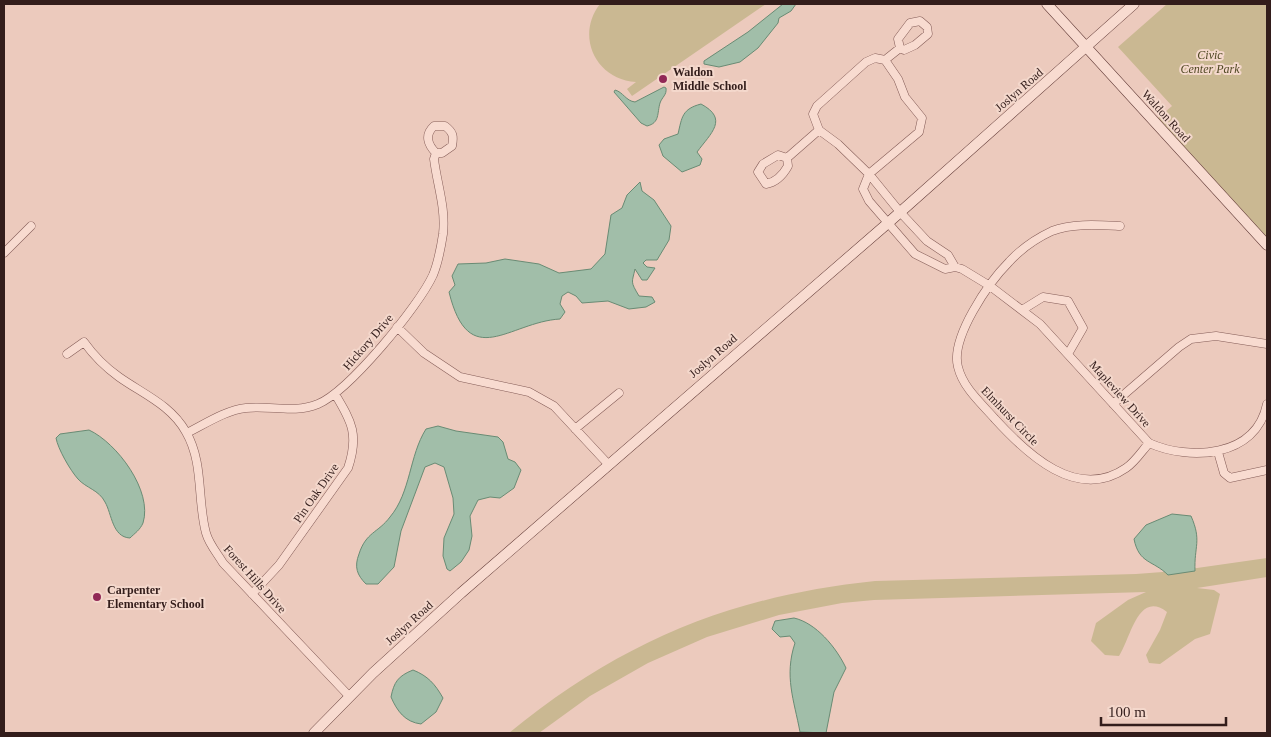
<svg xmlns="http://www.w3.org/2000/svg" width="1271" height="737" viewBox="0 0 1271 737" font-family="'Times New Roman',serif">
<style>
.green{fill:#cab892}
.water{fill:#a1bea9;stroke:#698b74}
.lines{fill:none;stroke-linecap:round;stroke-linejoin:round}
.street-casing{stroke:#845c57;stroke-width:9}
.secondary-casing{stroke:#653e3a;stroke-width:11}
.street{stroke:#f8dbd0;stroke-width:8}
.secondary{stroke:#f8dbd0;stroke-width:10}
.poi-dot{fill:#912856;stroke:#f4d8cc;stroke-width:2}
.labels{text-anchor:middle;stroke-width:4;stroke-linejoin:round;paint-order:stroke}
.park-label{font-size:12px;font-style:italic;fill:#4f4722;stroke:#f4d8cc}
.poi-label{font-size:12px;font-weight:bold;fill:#331d1b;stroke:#f4d8cc;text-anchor:start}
.street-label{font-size:12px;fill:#331d1b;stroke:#f4d8cc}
</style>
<rect width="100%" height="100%" fill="#eccabd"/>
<path class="green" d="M600 4H766L632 96 627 89 636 82C596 80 575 36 600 4Z
M1167 4H1267V238L1158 118 1172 106 1118 47Z
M1267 558V577L1197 588 1214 590 1220 594 1210 634 1195 639 1160 664 1149 663 1146 655 1160 630 1167 612C1138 590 1131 638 1119 656L1105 655 1091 641 1096 623 1128 600 1146 592 874 600 842 603 779 615 707 637 648 663 590 696 539 733H509C622 641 731 596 875 581L1136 574 1176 571Z"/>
<path class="water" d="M796 4 791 11 779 18 778 23 758 48 740 62 719 67 704 64V61L748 32 783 4Z
M664 87 666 88C667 95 662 97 660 103 657 113 660 123 647 126L641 123 614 92 615 90C623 92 626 101 635 102Z
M701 104C729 119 711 133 697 152L702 159 700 165 682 172 663 156 659 145 664 139 678 134C682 117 682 109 701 104Z
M640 182 642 191 654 200 671 226 669 240 657 260H646L643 263 647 267 655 268 647 280H642L635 269C632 283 630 281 639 296L652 297 655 302 646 307 629 309 608 301 582 303 576 296 568 292 562 296 560 304 565 312 560 319C509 322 469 373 449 292L455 285 452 276 458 264 486 263 505 259 539 264 559 273 591 269 605 254 611 215 622 208 627 195Z
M438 426 456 431 498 437 503 442 508 459 515 462 521 470 514 488 500 498 490 497 478 500 470 516 472 536 469 550 461 562 450 571 447 569 443 556 444 538 454 514 453 498 444 467 435 463 425 467 401 531 394 567 378 584H366C357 575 354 567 359 554 366 532 378 533 390 517 411 492 409 456 426 429Z
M89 430C117 443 153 491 143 523 140 530 135 533 130 538 112 537 112 514 105 502 99 490 86 488 78 479 70 470 58 449 56 438L60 434Z
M1172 514 1191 516C1202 541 1194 546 1195 571L1168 575C1153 560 1139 564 1134 539L1146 525Z
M794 618C816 623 836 647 846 668L834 692 826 733 800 732C794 700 784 676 795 643L790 636 780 637 772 629 775 621Z
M413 670C428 676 435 684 443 698L436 712 421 724C405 722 397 711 391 697 394 682 398 676 413 670Z"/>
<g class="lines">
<g class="street-casing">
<path id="street" d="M900 48 898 39 910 23 920 21 927 27 928 34 915 45 904 50 900 48 885 60 875 58 866 62 817 106 813 114 819 130 838 144 869 174 900 212 927 241 948 255 955 267
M787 158 788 166C783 175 777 182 766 184L758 172 763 164 778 155 787 158 819 130
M869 174 863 189 869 201 915 254 945 269 955 267 962 269 990 286 1040 324 1149 443C1189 461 1256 458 1267 404
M869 174 919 132 922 118 905 97 898 79 885 60
M1120 226C1099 225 1072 223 1052 231 1037 238 1020 250 1009 262 989 282 950 338 958 367 963 388 982 404 995 419 1027 454 1077 502 1126 468 1135 462 1142 451 1149 443
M4 253 31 226
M1022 310 1043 297 1068 301 1083 328 1068 354
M397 327 424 353 460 377 529 392 554 406 608 464
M67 354 84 342C94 356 105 367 119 377 143 394 171 405 186 432 204 463 197 500 206 533 209 544 217 553 223 563L349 696
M1113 404 1179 347 1191 339 1216 336 1267 344
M575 429 619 393
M187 433C205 424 226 410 246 408 271 405 293 414 318 404 349 391 419 306 433 275 438 263 441 247 443 234 446 208 437 184 434 159L436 153H442L452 146C454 136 453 132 445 126H434C424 135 428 145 436 153
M1218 452 1224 473 1230 478 1267 470
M252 594 279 565 348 468C359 435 352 422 335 394"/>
</g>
<g class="secondary-casing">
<path id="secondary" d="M1047 4 1267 245
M314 733 373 673 461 593 888 223 1134 4"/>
</g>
<use href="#street" class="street"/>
<use href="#secondary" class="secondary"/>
</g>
<g class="poi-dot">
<circle cx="663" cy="79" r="5"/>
<circle cx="97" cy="597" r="5"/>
</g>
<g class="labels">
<g class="park-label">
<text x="1210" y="59">Civic<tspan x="1210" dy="14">Center Park</tspan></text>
</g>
<g class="poi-label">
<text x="673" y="76">Waldon<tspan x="673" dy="14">Middle School</tspan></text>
<text x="107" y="594">Carpenter<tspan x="107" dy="14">Elementary School</tspan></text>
</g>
<g class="street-label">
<text transform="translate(1019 90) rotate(-41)" y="4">Joslyn Road</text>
<text transform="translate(1166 116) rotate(48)" y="4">Waldon Road</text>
<text transform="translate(368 342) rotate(-49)" y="4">Hickory Drive</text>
<text transform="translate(713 356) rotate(-41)" y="4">Joslyn Road</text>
<text transform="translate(1120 394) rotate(48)" y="4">Mapleview Drive</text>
<text transform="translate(1010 416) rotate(46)" y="4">Elmhurst Circle</text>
<text transform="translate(316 493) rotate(-55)" y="4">Pin Oak Drive</text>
<text transform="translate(255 579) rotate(48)" y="4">Forest Hills Drive</text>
<text transform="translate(409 623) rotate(-42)" y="4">Joslyn Road</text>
</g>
</g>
<rect width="1271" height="737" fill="none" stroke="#331d1b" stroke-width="10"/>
<path d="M1101 717v8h125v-8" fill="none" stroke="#331d1b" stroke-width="2.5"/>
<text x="1108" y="717" font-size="15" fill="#331d1b" stroke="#f4d8cc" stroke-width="4" paint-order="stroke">100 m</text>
</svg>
